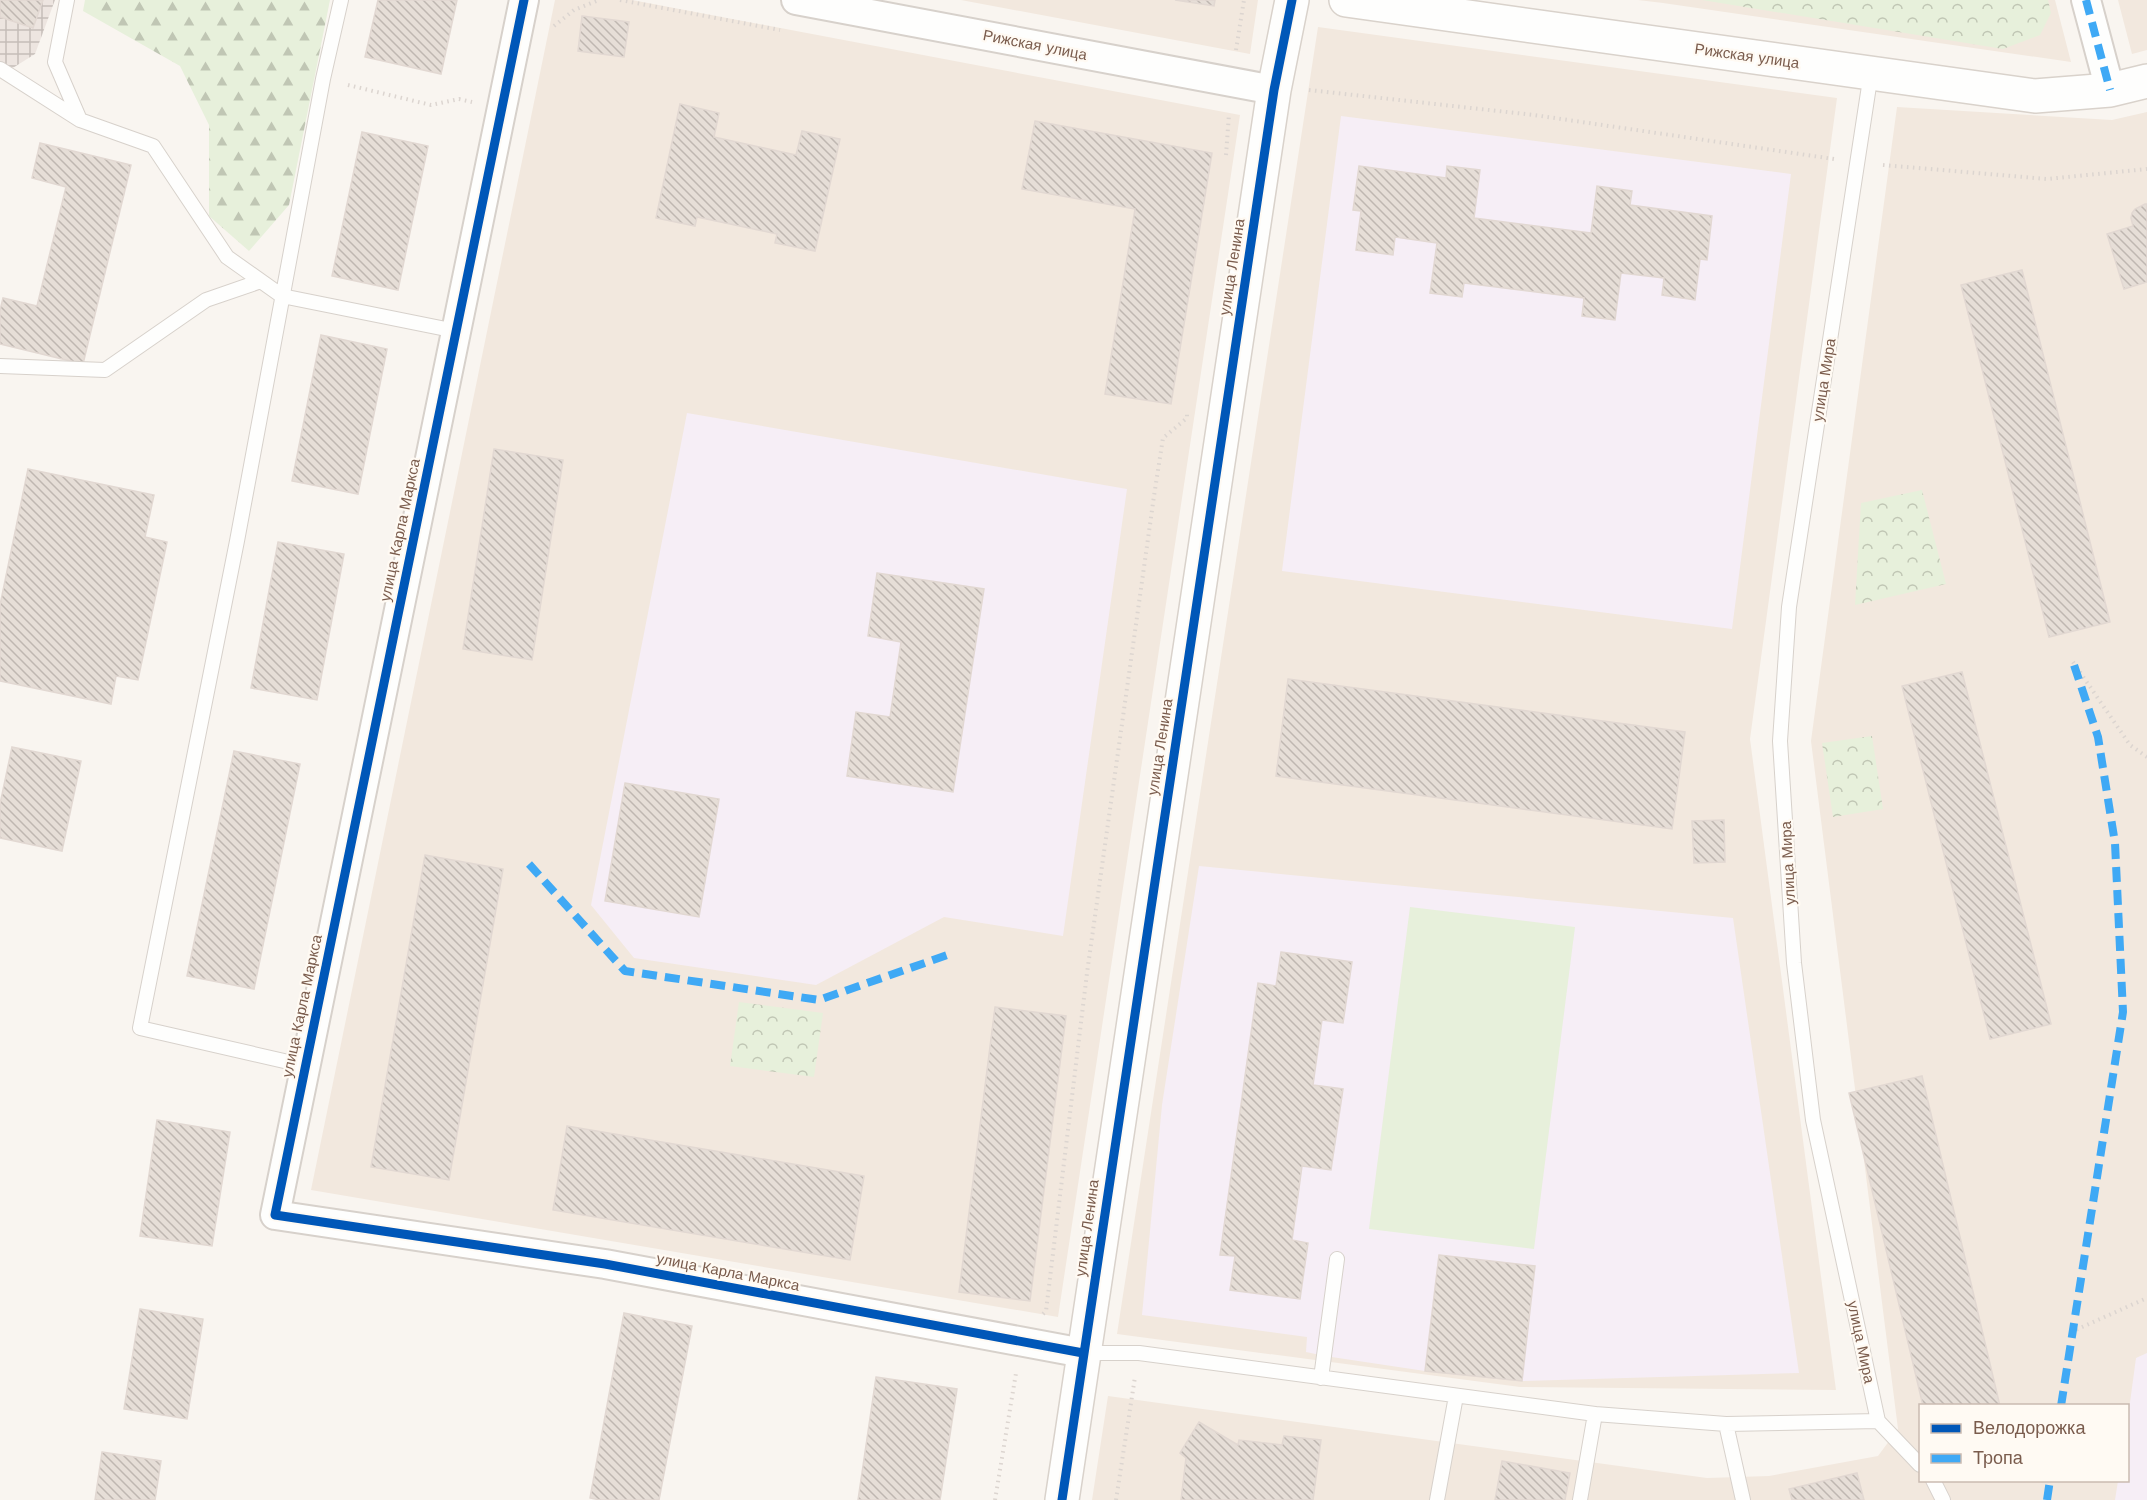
<svg xmlns="http://www.w3.org/2000/svg" width="2147" height="1500" viewBox="0 0 2147 1500" font-family="'Work Sans',sans-serif">
<style>
.residential{fill:#f2e8de;fill-rule:evenodd}
.industrial{fill:url(#industrial-grid)}
.education{fill:#f6eef6}
.forest{fill:url(#forest-firs)}
.park{fill:url(#park-crowns)}
.pitch{fill:#e7f0db}
.building{fill:url(#building-back-hatch);stroke:#e2d8d2;stroke-width:1.5}
.lines{fill:none;stroke-linecap:round;stroke-linejoin:round}
.lane-casing{stroke:#d7d1cb;stroke-width:16}
.street-casing{stroke:#d7d1cb;stroke-width:32}
.secondary-casing{stroke:#d9d2cb;stroke-width:36}
.path{stroke:#dcd5d0;stroke-width:4;stroke-dasharray:1.5 4.5;stroke-linecap:butt}
.lane{stroke:#fefefd;stroke-width:14}
.street{stroke:#fefefd;stroke-width:28}
.secondary{stroke:#fefefd;stroke-width:33}
.quiet{stroke:#3fa9f5;stroke-width:8;stroke-dasharray:15 8;stroke-linecap:butt}
.cycleway-casing{stroke:#fffaf3;stroke-width:13}
.cycleway{stroke:#0057b8;stroke-width:9}
.labels{text-anchor:middle;stroke-width:4.5;stroke-linejoin:round;paint-order:stroke}
.street-label{font-size:15px;fill:#7a5c4d;stroke:#fffaf3}
</style>
<defs>
<pattern id="industrial-grid" width="8" height="8" patternUnits="userSpaceOnUse" patternTransform="scale(1.5)"><rect width="8" height="8" fill="#ede5e0"/><path d="M0 4h8M4 0v8" fill="none" stroke="#c5bdb8"/></pattern>
<pattern id="forest-firs" width="22" height="20" patternUnits="userSpaceOnUse" patternTransform="scale(1.5)"><rect width="22" height="20" fill="#e7f0db"/><path d="M5 1l3.5 6h-7zM16 11l3.5 6h-7z" fill="#c0c6b4"/></pattern>
<pattern id="park-crowns" width="20" height="18" patternUnits="userSpaceOnUse" patternTransform="scale(1.5)"><rect width="20" height="18" fill="#e7f0db"/><path d="M2 6a3 3 0 1 1 6 0M12 15a3 3 0 1 1 6 0" fill="none" stroke="#c0c6b4"/></pattern>
<pattern id="building-back-hatch" width="6" height="6" patternUnits="userSpaceOnUse" patternTransform="scale(1.5)"><rect width="6" height="6" fill="#e6ded7"/><path d="M-1 5l2 2M0 0l6 6M5-1l2 2" fill="none" stroke="#bfb7b1"/></pattern>
</defs>
<rect width="100%" height="100%" fill="#f9f5f0"/>
<path class="residential" d="M555 0H632L1240 115 1058 1317 311 1190Z
M961 0H1258L1250 54Z
M1638 0H2055L2071 62 1663 3Z
M2118 0H2147V50L2132 54Z
M1318 27 1837 98 1750 739 1836 1390 1520 1387 1117 1334Z
M1897 107 2112 120 2147 112V1500H1092L1108 1396 1707 1478 1769 1476 1878 1456 1898 1429 1811 741ZM1920 1406H2128V1480H1920Z"/>
<path class="industrial" d="M0 0H55L35 54 0 76Z"/>
<path class="education" d="M1341 116 1791 174 1732 629 1282 571Z
M687 413 1127 489 1063 936 944 917 816 985 634 958 591 905Z
M1199 866 1733 918 1799 1373 1522 1381 1425 1371 1325 1356 1306 1352 1307 1337 1142 1315 1162 1105Z
M2147 1353V1500H2115L2118 1481 2128 1480V1417L2136 1358Z"/>
<path class="forest" d="M85 0H330L289 205 249 251 209 216V125L180 66 83 11Z"/>
<path class="park" d="M1702 0H2048L2051 13 2040 35 2003 49Z
M1922 490 1946 584 1855 605 1861 503Z
M1872 736 1883 809 1833 817 1822 743Z
M739 1002 823 1013 814 1077 730 1066Z"/>
<path class="pitch" d="M1410 907 1575 927 1534 1249 1369 1229Z"/>
<path class="building" d="M0 0H43L33 28 0 17Z
M378 0H457L441 74 365 57Z
M1175 0H1215L1214 6Z
M582 16 629 22 624 57 578 51Z
M680 104 719 113 714 137 796 155 802 131 840 139 815 251 775 243 777 234 697 217 695 226 656 218Z
M1035 121 1212 153 1171 404 1105 394 1135 209 1022 189Z
M362 132 428 146 398 290 332 276Z
M40 143 131 165 83 364 0 344V310L3 298 37 306 66 187 32 178Z
M1359 166 1446 178 1447 166 1480 170 1474 218 1591 233 1597 186 1632 191 1630 205 1712 216 1707 260 1700 259 1695 300 1662 295 1664 278 1621 273 1615 320 1582 316 1584 298 1464 283 1462 297 1430 293 1437 243 1395 237 1393 255 1356 250 1361 211 1353 210Z
M2145 204H2147V282L2124 289 2107 234 2133 226 2131 218 2132 213 2135 209Z
M2022 270 2110 622 2049 637 1961 285Z
M321 335 387 349 358 494 292 481Z
M494 449 563 460 532 660 463 649Z
M28 469 154 495 145 537 167 542 138 680 116 676 111 704 0 681V605Z
M278 542 344 554 317 700 251 688Z
M877 573 984 589 953 792 847 776 856 712 890 717 901 642 868 636Z
M1962 672 2051 1024 1990 1039 1902 686Z
M1288 679 1685 732 1672 829 1276 776Z
M12 747 81 761 62 851 0 838V804Z
M234 751 300 764 254 989 187 976Z
M625 783 719 799 699 917 605 901Z
M1724 820 1725 862 1694 863 1692 821Z
M425 855 503 869 449 1180 371 1167Z
M1281 952 1352 962 1343 1023 1322 1020 1313 1085 1343 1089 1331 1170 1302 1166 1292 1240 1308 1243 1300 1299 1230 1290 1235 1256 1220 1255 1258 983 1276 986Z
M995 1007 1066 1016 1030 1301 959 1292Z
M1922 1076 2000 1406H1923L1849 1093Z
M157 1120 230 1132 212 1246 140 1236Z
M567 1126 864 1176 850 1260 553 1210Z
M1439 1255 1535 1266 1522 1381 1425 1371Z
M140 1309 203 1319 187 1419 124 1409Z
M624 1313 692 1326 659 1500H600L590 1498Z
M876 1377 957 1389 940 1500H858Z
M1199 1422 1238 1445 1239 1440 1282 1445 1284 1436 1321 1440 1313 1500H1181L1186 1458 1180 1453Z
M102 1452 161 1461 155 1500H95Z
M1502 1461 1570 1473 1565 1500H1495Z
M1857 1473 1864 1500H1792L1789 1489Z"/>
<g class="lines">
<g class="lane-casing">
<path id="lane" d="M67 0 55 62 80 120
M0 69 80 120 153 146 227 257 282 296 456 331
M0 366 105 370 206 300 261 281
M306 1066 140 1028 237 541 323 79 341 0
M1084 1353H1139L1595 1414 1726 1424
M1321 1378 1337 1259
M1878 1421 1920 1465
M1933 1480 1943 1500
M1437 1500 1456 1396
M1580 1500 1595 1414
M1743 1500 1726 1424 1878 1421 1813 1120 1794 963 1780 741 1789 607 1871 73"/>
</g>
<g class="street-casing">
<path id="street" d="M524 0 275 1215 605 1264 1083 1353
M796 0 1274 90
M2086 0 2110 90"/>
</g>
<g class="secondary-casing">
<path id="secondary" d="M1346 0 2035 96 2110 90 2147 81
M1062 1500 1274 90 1292 0"/>
</g>
<path class="path" d="M620 0 780 30
M554 26 574 10 599 0
M1236 50 1244 0
M348 85 431 105 459 99 472 102
M1309 90 1534 115 1834 159
M1226 155 1229 114
M1883 165 2047 179 2147 169
M2073 662 2130 745 2147 757
M1043 1314 1046 1311 1087 973 1154 496 1163 438 1187 418V414
M2071 1332 2147 1298
M995 1500 1016 1373
M1116 1500 1135 1377"/>
<use href="#lane" class="lane"/>
<use href="#street" class="street"/>
<use href="#secondary" class="secondary"/>
<path class="quiet" d="M2086 0 2110 90
M529 864 625 971 819 1000 953 953
M2061 1406 2123 1012 2115 843 2098 737 2073 662
M2047 1500 2050 1480"/>
<g class="cycleway-casing">
<path id="cycleway" d="M524 0 275 1215 605 1264 1083 1353
M1062 1500 1274 90 1292 0"/>
</g>
<use href="#cycleway" class="cycleway"/>
</g>
<g class="labels">
<g class="street-label">
<text transform="translate(1035 45) rotate(11)" y="5">Рижская улица</text>
<text transform="translate(1747 56) rotate(8)" y="5">Рижская улица</text>
<text transform="translate(1232 267) rotate(-81)" y="5">улица Ленина</text>
<text transform="translate(1824 380) rotate(-81)" y="5">улица Мира</text>
<text transform="translate(400 530) rotate(-78)" y="5">улица Карла Маркса</text>
<text transform="translate(1160 747) rotate(-81)" y="5">улица Ленина</text>
<text transform="translate(1788 863) rotate(-93)" y="5">улица Мира</text>
<text transform="translate(302 1006) rotate(-78)" y="5">улица Карла Маркса</text>
<text transform="translate(1087 1228) rotate(-82)" y="5">улица Ленина</text>
<text transform="translate(728 1272) rotate(11)" y="5">улица Карла Маркса</text>
<text transform="translate(1861 1342) rotate(78)" y="5">улица Мира</text>
</g>
</g>
<rect x="1919" y="1404" width="210" height="78" fill="#fffaf3" stroke="#cabbb1" stroke-width="1.5"/>
<rect x="1931" y="1424" width="30" height="9" fill="#0057b8" stroke="#cabbb1" stroke-width="1.5"/>
<text x="1973" y="1434" font-size="18" fill="#7a5c4d">Велодорожка</text>
<rect x="1931" y="1454" width="30" height="9" fill="#3fa9f5" stroke="#cabbb1" stroke-width="1.5"/>
<text x="1973" y="1464" font-size="18" fill="#7a5c4d">Тропа</text>
</svg>
